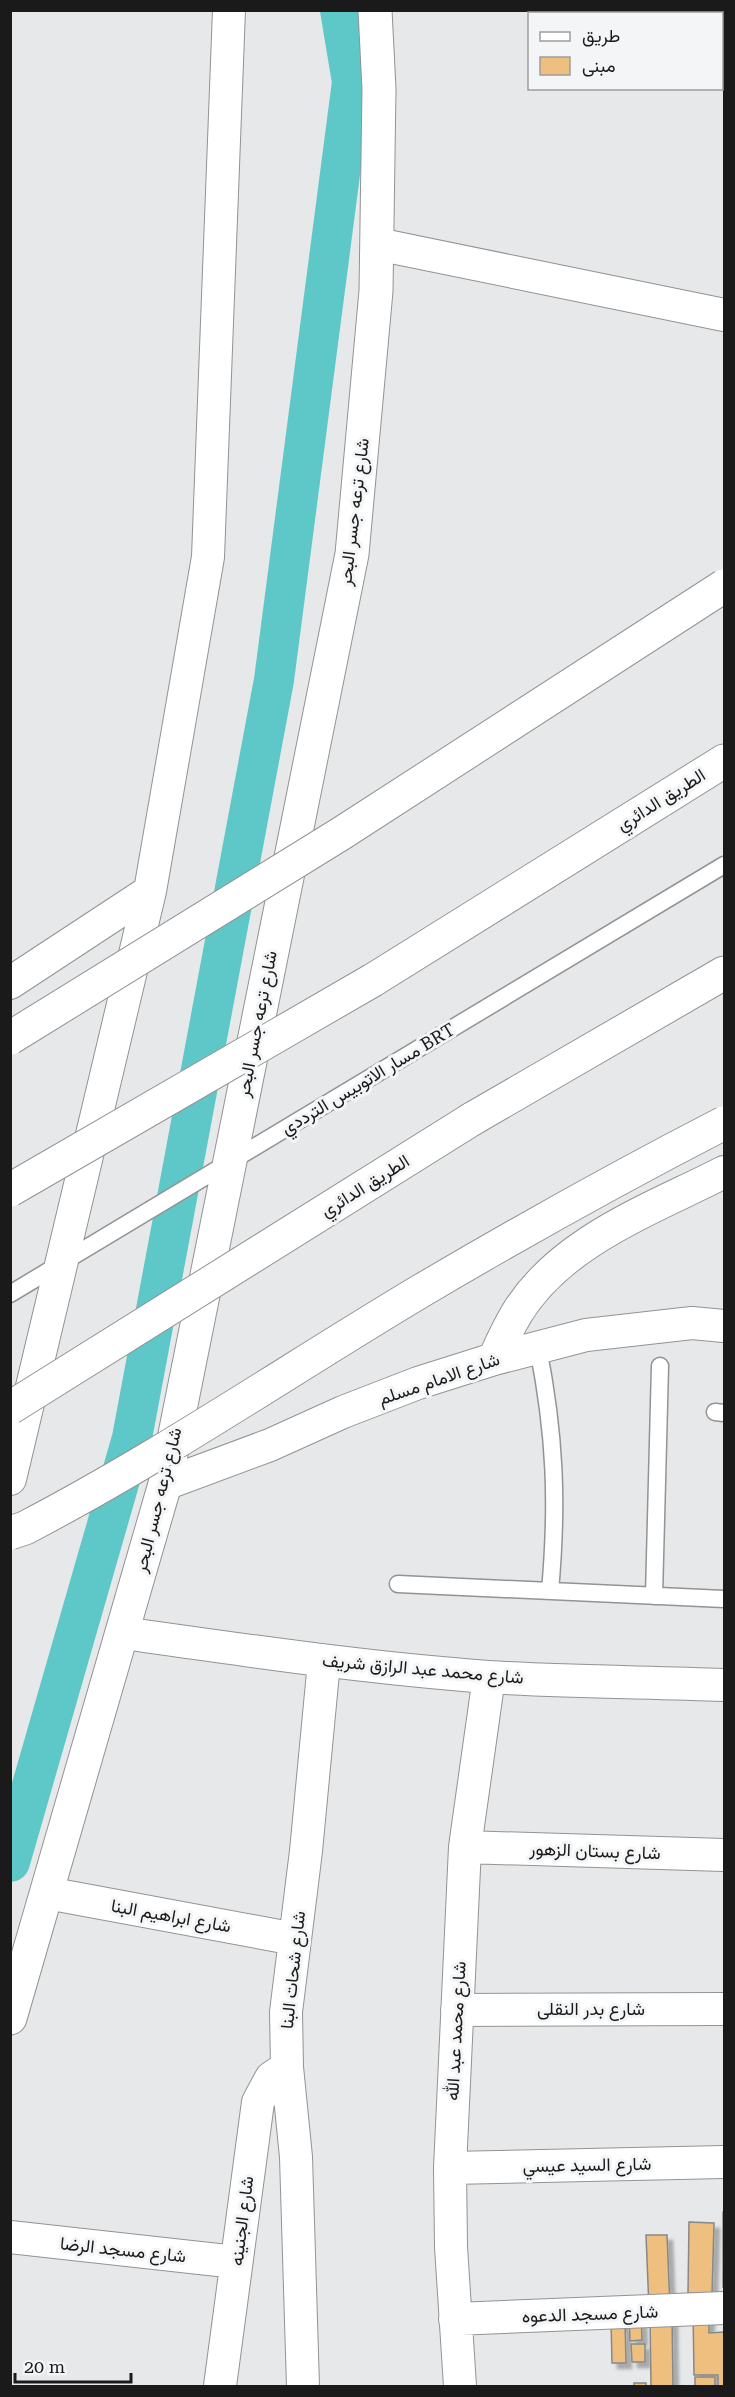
<svg xmlns="http://www.w3.org/2000/svg" width="735" height="2397" viewBox="0 0 735 2397" font-family="'Roboto Serif',Vazirmatn,serif">
<style>
.lines{fill:none;stroke-linecap:round;stroke-linejoin:round}
.canal{stroke:#5ec8c8;stroke-width:40}
.building{fill:#eebf7e;stroke:#888887;stroke-width:1.5;filter:url(#shadow)}
.lane-casing{stroke:#929394;stroke-width:19}
.street-casing{stroke:#929394;stroke-width:34}
.secondary-casing{stroke:#929394;stroke-width:35}
.highway-casing{stroke:#929394;stroke-width:35}
.lane{stroke:#fff;stroke-width:16}
.street{stroke:#fff;stroke-width:32}
.secondary{stroke:#fff;stroke-width:33}
.highway{stroke:#fff;stroke-width:33}
.highway-bridge-casing{stroke:#929394;stroke-width:35;stroke-linecap:butt}
.highway-bridge{stroke:#fff;stroke-width:33}
.labels{text-anchor:middle;stroke-width:6;stroke-linejoin:round;paint-order:stroke}
.street-label{font-size:18px;fill:#1a1a1b;stroke:#f4f5f6}
</style>
<defs>
<filter id="shadow"><feDropShadow dx="5.5" dy="5.5" stdDeviation="1.5" flood-color="#0004"/></filter>
</defs>
<rect width="100%" height="100%" fill="#e7e8e9"/>
<g class="lines">
<path class="canal" d="M10 1862 132 1438 274 680 352 82 340 10"/>
</g>
<path class="building" d="M723 2212H724V2287H723Z
M689 2222 714 2223 712 2294 688 2293Z
M646 2235H667L670 2307 649 2308Z
M693 2311H709V2333L724 2332V2386H718V2375H694Z
M629 2313H641L642 2340 630 2341Z
M672 2316 673 2386H651L650 2317Z
M611 2320H625L626 2363H612Z
M631 2344H645V2362H632Z
M695 2377H715V2386H695Z
M634 2383H646V2386H634Z"/>
<g class="lines">
<g class="lane-casing">
<path id="lane" d="M10 1294 724 865
M538 1348C555 1434 558 1503 550 1591
M715 1412 724 1413
M398 1584 724 1599
M654 1596 660 1366"/>
</g>
<g class="street-casing">
<path id="street" d="M377 244 724 315
M10 983 150 891
M494 1359C501 1343 508 1328 517 1313 561 1241 652 1209 724 1172
M10 1479 150 891 208 557 229 10
M165 1484 270 1445 343 1412 418 1383 494 1359 586 1335 692 1323 724 1326
M123 1633C244 1650 365 1668 488 1677 567 1682 646 1682 724 1685
M465 1847 724 1855
M47 1893 295 1939
M457 2010 724 2009
M450 2168 724 2162
M10 2237 236 2262
M455 2319 724 2308
M220 2386 258 2102 271 2078 287 2067
M303 2386 296 2157 287 2067 286 2012 306 1851 324 1662
M460 2386 451 2247 450 2168 465 1847 489 1677"/>
</g>
<g class="secondary-casing">
<path id="secondary" d="M10 2018 165 1484 352 554 376 291 379 89 375 10"/>
</g>
<g class="highway-casing">
<path id="highway" d="M373 980 724 761
M472 1119 724 973"/>
</g>
<use href="#lane" class="lane"/>
<use href="#street" class="street"/>
<use href="#secondary" class="secondary"/>
<use href="#highway" class="highway"/>
<g class="highway-bridge-casing">
<path id="highway-bridge" d="M10 1038 342 833 724 586
M10 1190 373 980
M10 1408 472 1119
M10 1533 25 1528C161 1457 287 1371 419 1292 519 1233 621 1176 724 1123"/>
</g>
<use href="#highway-bridge" class="highway-bridge"/>
</g>
<g class="labels">
<g class="street-label">
<text transform="translate(354 512) rotate(-83)" y="6">شارع ترعه جسر البحر</text>
<text transform="translate(661 800) rotate(-32)" y="6">الطريق الدائري</text>
<text transform="translate(257 1024) rotate(-79)" y="6">شارع ترعه جسر البحر</text>
<text transform="translate(368 1079) rotate(-31)" y="6">مسار الاتوبيس الترددي BRT</text>
<text transform="translate(365 1186) rotate(-32)" y="6">الطريق الدائري</text>
<text transform="translate(439 1379) rotate(-19)" y="6">شارع الامام مسلم</text>
<text transform="translate(158 1500) rotate(-76)" y="6">شارع ترعه جسر البحر</text>
<text transform="translate(423 1669) rotate(5)" y="6">شارع محمد عبد الرازق شريف</text>
<text transform="translate(595 1851) rotate(2)" y="6">شارع بستان الزهور</text>
<text transform="translate(171 1916) rotate(10)" y="6">شارع ابراهيم البنا</text>
<text transform="translate(293 1970) rotate(-84)" y="6">شارع شحات البنا</text>
<text x="591" y="2015">شارع بدر النقلى</text>
<text transform="translate(456 2031) rotate(-87)" y="6">شارع محمد عبد الله</text>
<text transform="translate(587 2165) rotate(-1)" y="6">شارع السيد عيسي</text>
<text transform="translate(242 2221) rotate(-83)" y="6">شارع الجنينه</text>
<text transform="translate(123 2250) rotate(6)" y="6">شارع مسجد الرضا</text>
<text transform="translate(590 2314) rotate(-2)" y="6">شارع مسجد الدعوه</text>
</g>
</g>
<rect width="735" height="2397" fill="none" stroke="#1a1a1b" stroke-width="24"/>
<rect x="528" y="12" width="195" height="78" fill="#f4f5f6" stroke="#9d9d9e" stroke-width="1.5"/>
<rect x="540" y="32" width="30" height="9" fill="#ffffff" stroke="#9d9d9e" stroke-width="1.5"/>
<text x="582" y="42" font-size="18" fill="#1a1a1b">طريق</text>
<rect x="540" y="57" width="30" height="18" fill="#eebf7e" stroke="#9d9d9e" stroke-width="1.5"/>
<text x="582" y="72" font-size="18" fill="#1a1a1b">مبنى</text>
<path d="M15 2373v9h116v-9" fill="none" stroke="#1a1a1b" stroke-width="3"/>
<text x="24" y="2373" font-size="18" fill="#1a1a1b" stroke="#f4f5f6" stroke-width="4.5" paint-order="stroke">20 m</text>
</svg>
